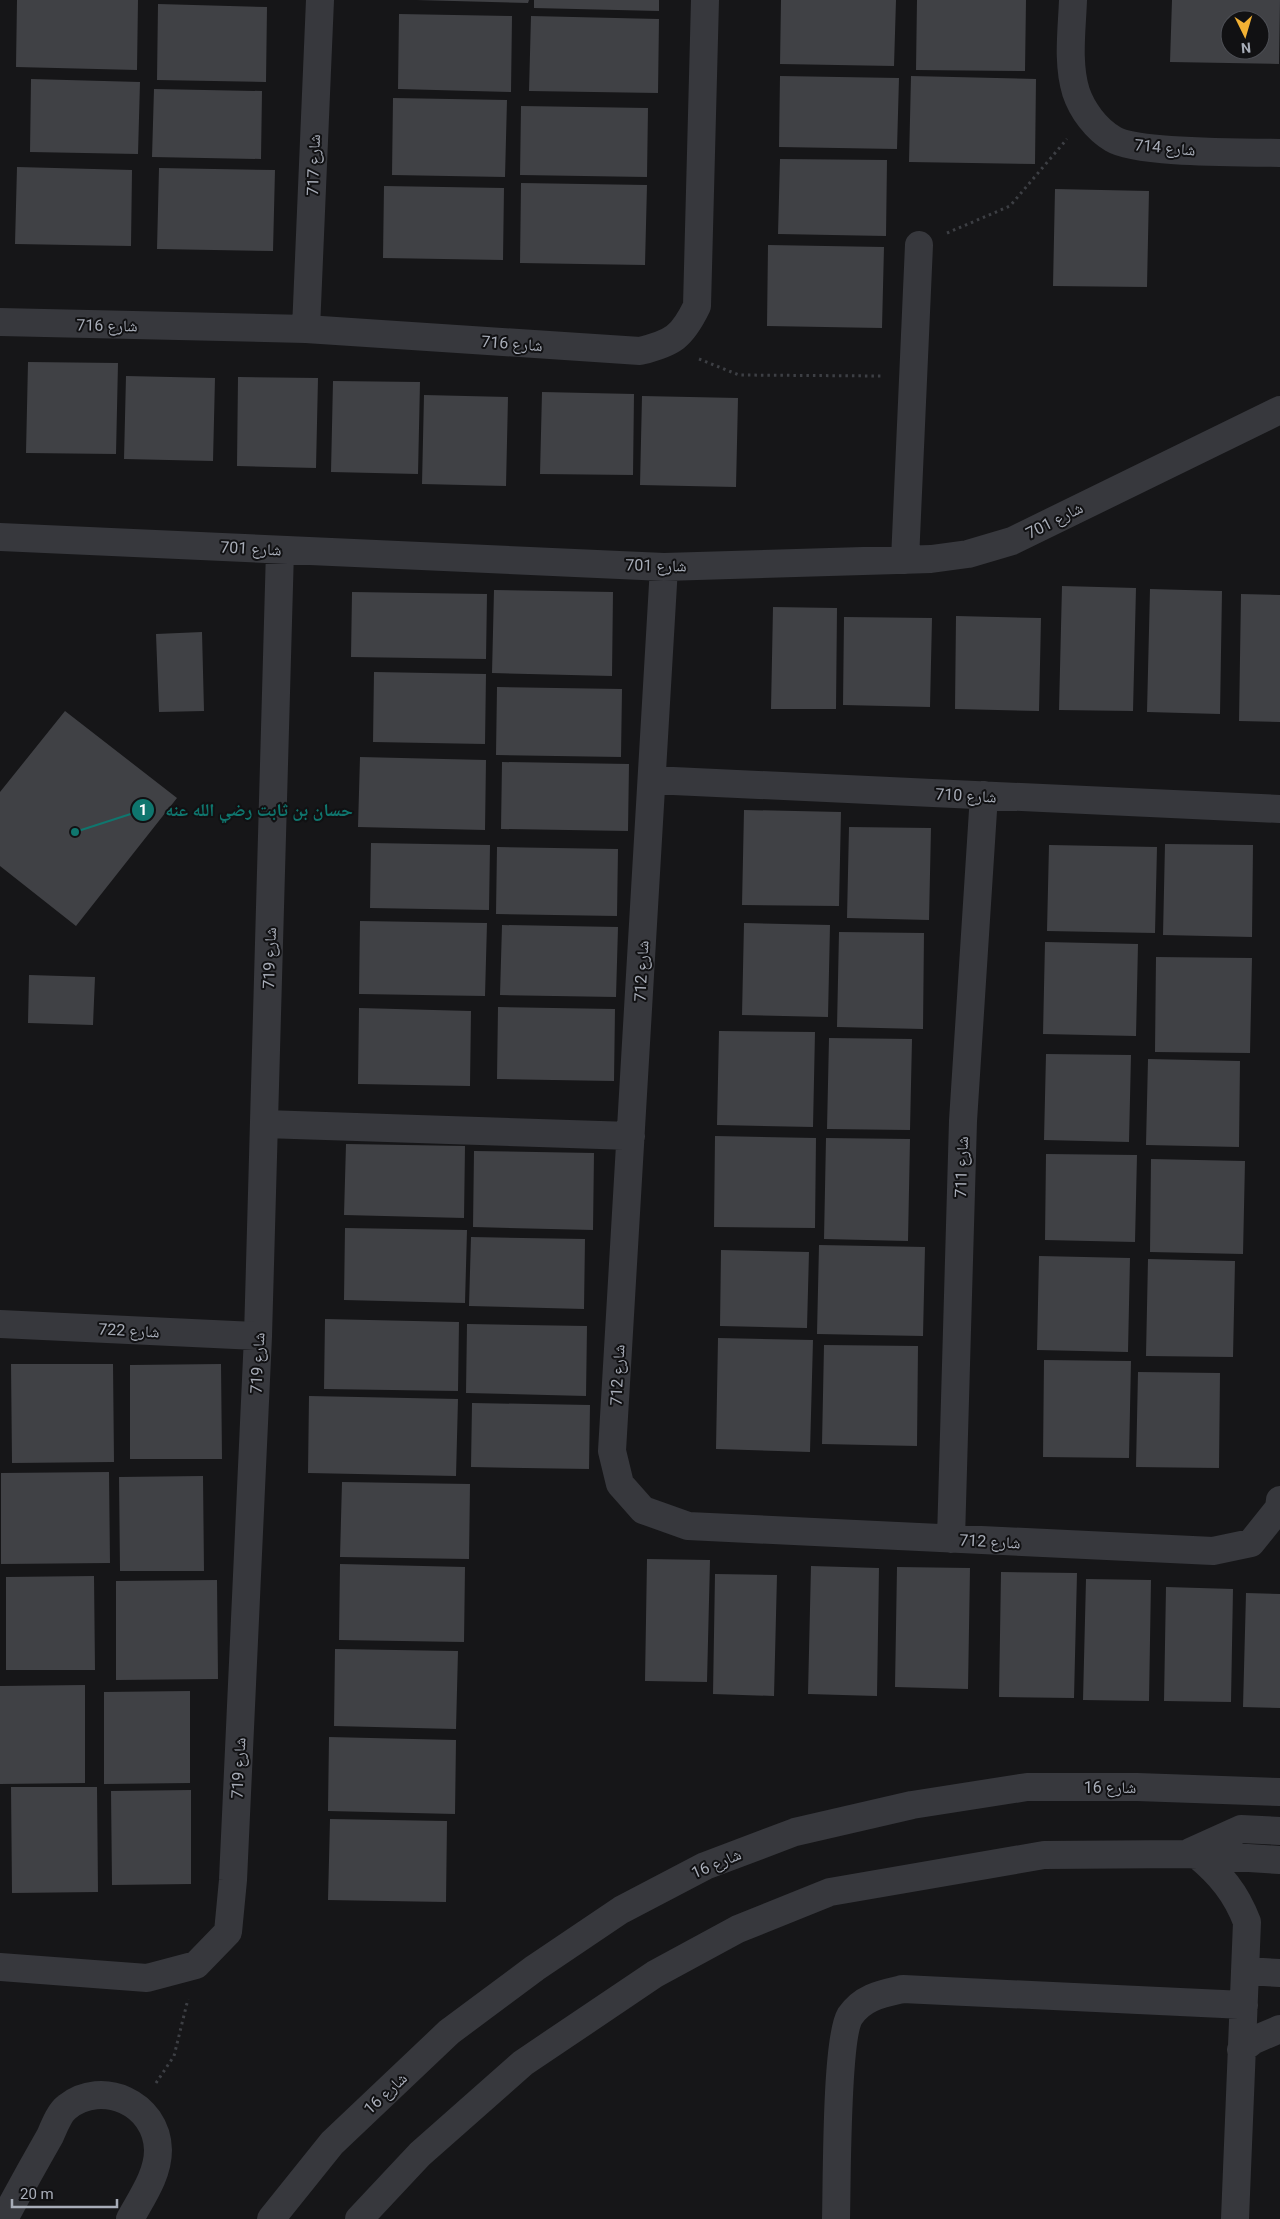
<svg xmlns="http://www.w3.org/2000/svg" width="1280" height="2219" viewBox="0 0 1280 2219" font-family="Roboto,'Noto Naskh Arabic',sans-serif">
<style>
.building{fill:#404145;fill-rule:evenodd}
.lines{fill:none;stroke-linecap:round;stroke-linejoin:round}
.path{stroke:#3d3f44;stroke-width:3;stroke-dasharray:2.5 4;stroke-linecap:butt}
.minor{stroke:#37383d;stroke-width:28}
.labels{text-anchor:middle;stroke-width:4;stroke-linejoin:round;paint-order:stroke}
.street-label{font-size:16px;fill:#a8adb8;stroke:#111113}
.leader{fill:none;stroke:#0f766e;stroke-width:2}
.callout-dot{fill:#0f766e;stroke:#111113;stroke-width:2}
.mark-label{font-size:15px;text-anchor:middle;font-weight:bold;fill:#fff}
.callout-label{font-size:18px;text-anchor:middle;font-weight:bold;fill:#0f766e;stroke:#111113;stroke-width:4;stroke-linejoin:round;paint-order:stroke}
</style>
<rect width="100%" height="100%" fill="#161618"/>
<path class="building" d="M17 0H138L137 70 16 67Z
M416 0H529L528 3Z
M534 0H659V11L534 8Z
M781 0H896L894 66 780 64Z
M917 0H1026L1025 71 916 70Z
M1172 0H1280L1279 64 1170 62ZM1230 20H1260V50H1230Z
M158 4 267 7 266 82 157 80Z
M399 14 512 16 511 92 398 89Z
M531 16 659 19 658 93 529 91Z
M780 76 899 78 897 149 779 147Z
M911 76 1036 79 1035 164 909 162Z
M31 79 140 82 138 154 30 152Z
M154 89 262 91 261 159 152 157Z
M393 98 507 100 505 177 392 175Z
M521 106 648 108 647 177 520 175Z
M780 159 887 160 886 236 778 234Z
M17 167 132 170 131 246 15 244Z
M159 168 275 170 273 251 157 249Z
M521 183 647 185 645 265 520 263Z
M384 186 504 188 503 260 383 258Z
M1055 189 1149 191 1147 287 1053 286Z
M768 245 884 247 882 328 767 326Z
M28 362 118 363 116 454 26 453Z
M126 376 215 378 213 461 124 459Z
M238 377 318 378 316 468 237 466Z
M333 381 420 382 418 474 331 472Z
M542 392 634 394 633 475 540 474Z
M424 395 508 397 506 486 422 484Z
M642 396 738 398 736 487 640 485Z
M1062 586 1136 588 1133 711 1059 710Z
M1150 589 1222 591 1220 714 1147 712Z
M494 590 613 592 612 676 492 673Z
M352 592 487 594 486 659 351 657Z
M1241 594 1280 595V722L1239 721Z
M773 607 837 608 836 709H771Z
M956 616 1041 618 1039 711 955 709Z
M844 617 932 618 930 707 843 705Z
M202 632 204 711 159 712 156 634Z
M374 672 486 674 485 744 373 742Z
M497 687 622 689 621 757 496 755Z
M65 711 177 798 76 926 0 866V792Z
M360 757 486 760 485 830 358 827Z
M502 762 629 764 628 831 501 829Z
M744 810 841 812 839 906 742 905Z
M849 827 931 828 929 920 847 918Z
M371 843 490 845 489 910 370 908Z
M1165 844 1253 845 1252 937 1163 935Z
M1049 845 1157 847 1155 933 1047 931Z
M497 847 618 849 617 916 496 914Z
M360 921 487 923 485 996 359 994Z
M744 923 830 925 828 1017 742 1015Z
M502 925 618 927 616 997 500 995Z
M839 932 924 933 923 1029 837 1027Z
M1045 942 1138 944 1136 1036 1043 1034Z
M1156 957 1252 958 1250 1053 1155 1052Z
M29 975 95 977 93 1025 28 1023Z
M498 1007 615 1009 614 1081 497 1079Z
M359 1008 471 1011 470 1086 358 1084Z
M719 1031 815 1032 813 1127 717 1125Z
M829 1038 912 1039 910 1130 827 1129Z
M1046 1054 1131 1055 1129 1142 1044 1140Z
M1148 1059 1240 1061 1239 1147 1146 1145Z
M715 1136 816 1138 815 1228 714 1227Z
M826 1138 910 1139 908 1241 824 1239Z
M346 1144 465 1146 464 1218 344 1215Z
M474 1151 594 1153 593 1230 473 1227Z
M1046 1154 1137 1155 1135 1242 1045 1240Z
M1151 1159 1245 1161 1243 1254 1150 1252Z
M345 1228 467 1230 465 1303 344 1300Z
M471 1237 585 1239 584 1309 469 1306Z
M819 1245 925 1247 923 1336 817 1334Z
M721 1250 809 1252 807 1328 720 1326Z
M1039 1256 1130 1258 1128 1352 1037 1350Z
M1148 1259 1235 1261 1233 1357 1146 1356Z
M325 1319 459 1322 458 1391 324 1389Z
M467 1324 587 1326 586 1396 466 1393Z
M718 1338 813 1340 810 1452 716 1449Z
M824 1345 918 1346 917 1446 822 1444Z
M1044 1360 1131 1361 1129 1458 1043 1457Z
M11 1364H113L114 1462 12 1463Z
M221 1364 222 1459H130V1365Z
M1138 1372 1220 1373 1219 1468 1136 1467Z
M309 1396 458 1399 456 1476 308 1473Z
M472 1403 590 1405 589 1469 471 1467Z
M109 1472 110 1563 1 1564V1473Z
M203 1476 204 1571H120L119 1477Z
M342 1482 470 1484 469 1559 340 1557Z
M647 1559 710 1560 707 1682 645 1681Z
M340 1564 465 1567 464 1642 339 1640Z
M811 1566 879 1568 877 1696 808 1694Z
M897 1567 970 1568 968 1689 895 1687Z
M1001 1572 1077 1573 1074 1698 999 1697Z
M715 1574 777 1575 774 1696 713 1694Z
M94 1576 95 1670H6V1577Z
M1086 1579 1151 1580 1149 1701 1083 1700Z
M217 1580 218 1679 116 1680V1581Z
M1166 1587 1233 1589 1231 1702 1164 1701Z
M1246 1593 1280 1594V1708L1243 1707Z
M335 1649 458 1651 456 1729 334 1726Z
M85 1685V1783L0 1784V1686Z
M190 1691V1783L104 1784V1692Z
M329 1737 456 1740 455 1814 328 1811Z
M11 1787H97L98 1892 12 1893Z
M191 1790V1884L112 1885 111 1791Z
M330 1819 447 1821 446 1902 328 1900Z"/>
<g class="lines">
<path class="path" d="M947 233 1010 206 1067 139
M699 359 739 375 882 376
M156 2083 174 2056 188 1999"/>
<path class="minor" d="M1073 0C1072 29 1067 63 1076 92 1082 110 1096 129 1113 139 1137 154 1246 152 1280 153
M0 322 306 329 640 351C673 343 682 337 697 306L705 0
M306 329 320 0
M0 537 664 567 931 559 968 554 1012 541 1280 410
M905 560 919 245
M664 567 612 1451 620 1484 643 1510 688 1526 1213 1551 1251 1543 1279 1508 1280 1500
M652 780 1280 809
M264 1124 631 1136
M0 1324 258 1336
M951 1539 963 1121 984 795
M1190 1852 1241 1829 1280 1831
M1197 1855C1220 1874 1236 1893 1247 1922L1235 2219
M0 1967 147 1978 196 1965 228 1932 233 1880 258 1336 280 550
M1245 1971 1280 1973
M1241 2050 1254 2040 1280 2029
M4 2219C19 2191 34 2164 50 2136 54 2127 59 2113 67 2107 102 2079 157 2103 158 2150 158 2175 142 2197 130 2219
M271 2219 332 2143 449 2032 535 1968 621 1910 705 1866 795 1832 912 1805 1027 1787H1137L1280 1792
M359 2219 420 2154 523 2063 655 1974 738 1929 830 1892 1044 1855 1186 1854 1280 1860
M836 2219C837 2183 836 2039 850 2016 863 1997 881 1994 903 1989L1244 2005"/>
</g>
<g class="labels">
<g class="street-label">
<text transform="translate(1165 147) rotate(5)" y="6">شارع 714</text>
<text transform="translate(313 165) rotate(-88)" y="6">شارع 717</text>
<text transform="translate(107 325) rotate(1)" y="6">شارع 716</text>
<text transform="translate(512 343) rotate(4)" y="6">شارع 716</text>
<text transform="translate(1054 520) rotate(-27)" y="6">شارع 701</text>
<text transform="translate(251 548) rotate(3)" y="6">شارع 701</text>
<text transform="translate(656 565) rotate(1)" y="6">شارع 701</text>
<text transform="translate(966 795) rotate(3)" y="6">شارع 710</text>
<text transform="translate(269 958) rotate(-88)" y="6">شارع 719</text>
<text transform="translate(641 971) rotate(-87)" y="6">شارع 712</text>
<text transform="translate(961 1167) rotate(-88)" y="6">شارع 711</text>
<text transform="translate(129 1330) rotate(3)" y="6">شارع 722</text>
<text transform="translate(257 1363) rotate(-87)" y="6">شارع 719</text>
<text transform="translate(617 1375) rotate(-87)" y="6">شارع 712</text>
<text transform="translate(990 1541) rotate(3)" y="6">شارع 712</text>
<text transform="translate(238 1768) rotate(-87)" y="6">شارع 719</text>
<text x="1110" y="1793">شارع 16</text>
<text transform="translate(716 1863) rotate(-23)" y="6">شارع 16</text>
<text transform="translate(385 2093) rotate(-43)" y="6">شارع 16</text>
</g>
</g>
<path class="leader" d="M75 832L143 810"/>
<g class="callout-dot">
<circle cx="75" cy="832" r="5"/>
<circle cx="143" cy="810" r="12"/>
</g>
<g class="mark-label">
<text x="143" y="815">1</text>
</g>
<g class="callout-label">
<text x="259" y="816">حسان بن ثابت رضي الله عنه</text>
</g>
<g transform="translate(1245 35) rotate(175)"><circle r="24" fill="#111113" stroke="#4d4f55"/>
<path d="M0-4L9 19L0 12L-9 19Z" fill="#f2b134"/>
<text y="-8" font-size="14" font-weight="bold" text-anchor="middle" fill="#a8adb8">N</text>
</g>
<path d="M12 2199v8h105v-8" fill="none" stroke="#a8adb8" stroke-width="2.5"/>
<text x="20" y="2199" font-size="15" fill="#a8adb8" stroke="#111113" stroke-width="4" paint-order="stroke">20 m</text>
</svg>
